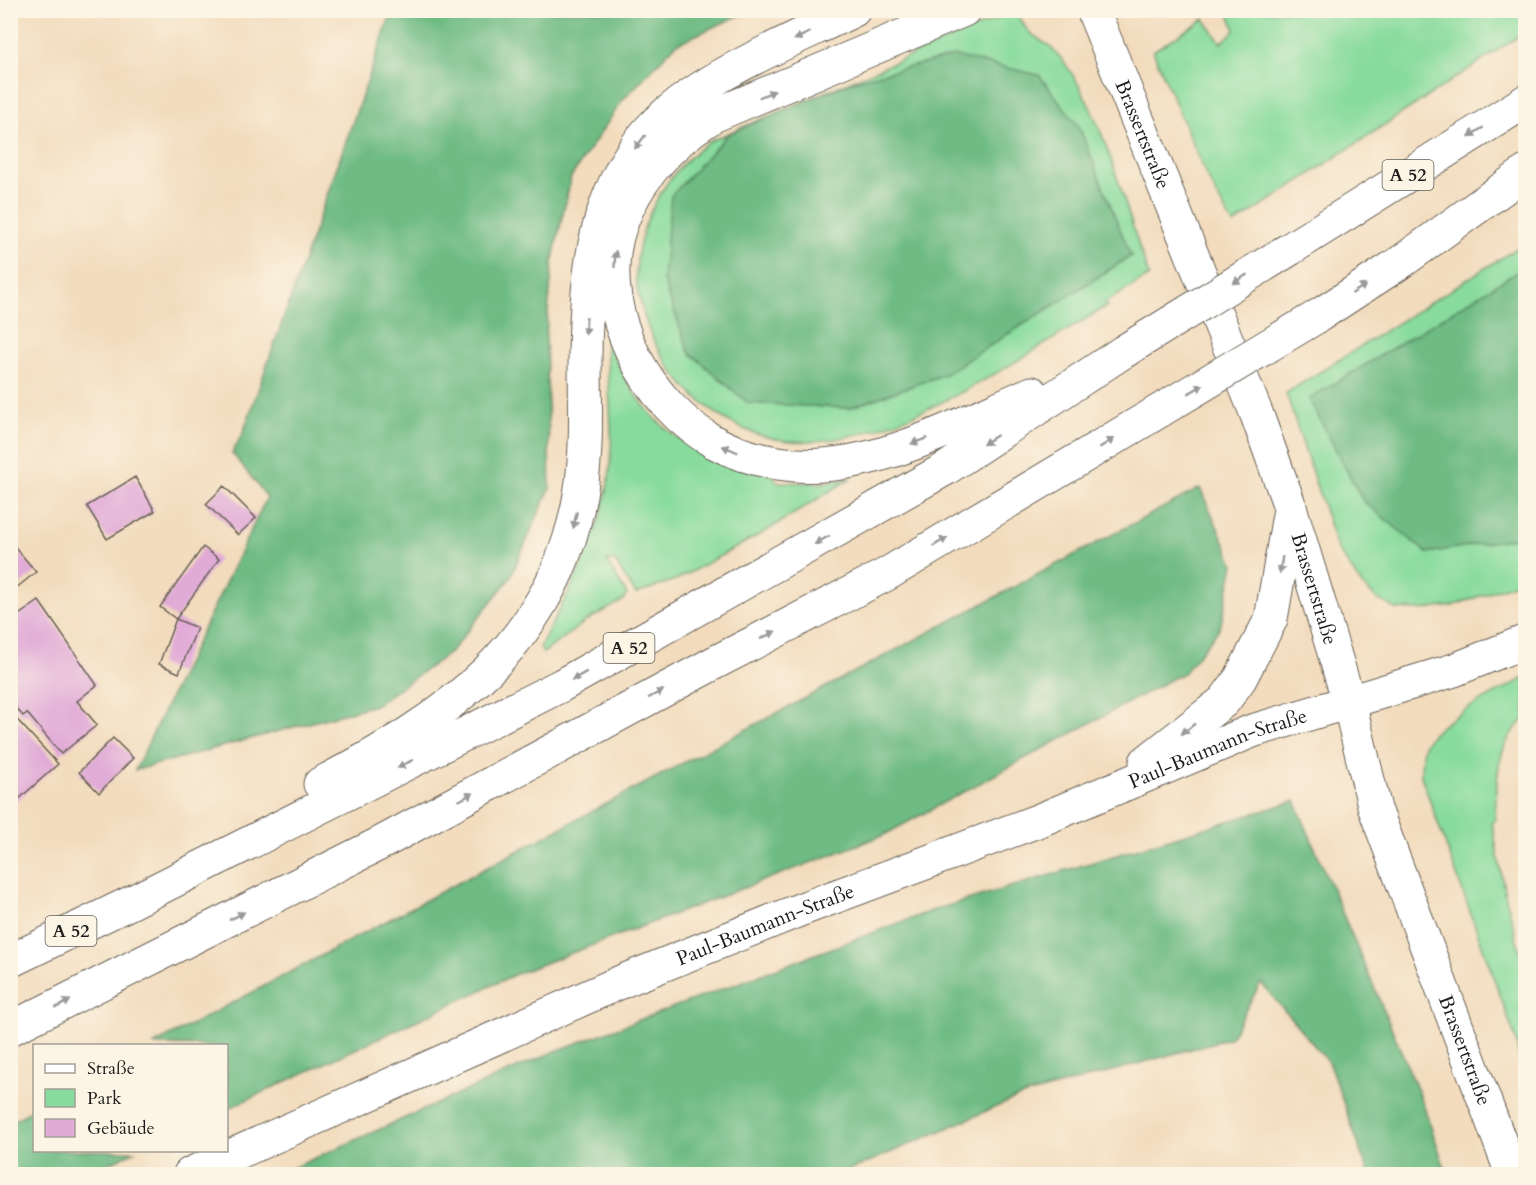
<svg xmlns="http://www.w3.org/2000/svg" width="1536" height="1185" viewBox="0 0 1536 1185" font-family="Cardo,serif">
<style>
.green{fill:#88db9d;stroke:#527c5c;stroke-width:1.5;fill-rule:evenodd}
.forest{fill:#6ebb84;stroke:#456c50;stroke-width:1.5}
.building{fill:#e1abd7}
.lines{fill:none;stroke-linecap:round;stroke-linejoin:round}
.major-casing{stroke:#675f54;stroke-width:35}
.highway-casing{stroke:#675f54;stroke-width:35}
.major{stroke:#fff;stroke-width:33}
.highway{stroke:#fff;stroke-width:33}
.highway-bridge-casing{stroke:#675f54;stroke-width:35;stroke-linecap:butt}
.highway-bridge{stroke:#fff;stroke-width:33}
.oneway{fill:#999}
.labels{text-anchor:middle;stroke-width:4.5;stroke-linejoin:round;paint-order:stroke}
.shield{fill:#fcf5e5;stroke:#5f5d58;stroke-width:1.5}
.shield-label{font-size:18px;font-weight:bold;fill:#1c1c1c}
.street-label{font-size:20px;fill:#1c1c1c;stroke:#fcf5e5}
</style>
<rect width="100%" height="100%" fill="#fcf5e5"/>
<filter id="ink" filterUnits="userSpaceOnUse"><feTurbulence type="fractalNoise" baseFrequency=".0167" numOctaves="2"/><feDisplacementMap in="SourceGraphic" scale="12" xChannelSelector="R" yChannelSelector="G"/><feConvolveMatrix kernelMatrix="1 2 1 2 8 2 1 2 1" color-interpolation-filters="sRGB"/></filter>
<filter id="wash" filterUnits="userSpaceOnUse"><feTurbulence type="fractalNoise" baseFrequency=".008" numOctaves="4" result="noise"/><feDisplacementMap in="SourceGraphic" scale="24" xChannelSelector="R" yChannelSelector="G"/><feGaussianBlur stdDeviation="1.35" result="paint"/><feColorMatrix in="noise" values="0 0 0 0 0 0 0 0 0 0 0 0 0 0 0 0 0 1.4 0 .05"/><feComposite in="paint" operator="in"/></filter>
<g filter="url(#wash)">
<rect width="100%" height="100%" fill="#f2dcbd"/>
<path class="green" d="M1228 11H1525V32L1233 225 1207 177 1153 51 1204 19 1221 43 1235 30Z
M1019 14C1025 33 1035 36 1049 46 1065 59 1077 81 1086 99 1114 155 1128 217 1149 276L1106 302 1107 306C1021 357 892 450 789 441 718 434 656 372 641 304 639 296 636 286 636 277 637 222 666 170 712 140L1001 17ZM1131 256 945 374 849 408 749 403 689 352 663 280Z
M1525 243V267L1476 299 1426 553 1525 536V580L1452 606 1422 610 1396 609 1377 599 1362 585 1337 548 1286 393Z
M608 336C620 381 653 426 694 448 718 461 748 467 774 476L777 482 821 483 851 478 768 530 680 578 636 594 614 560 607 562 627 594 624 600 586 621 543 653 540 647C570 588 607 527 611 459 613 420 607 378 606 339Z
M1525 678V719C1494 744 1497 783 1495 820L1492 822 1504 890 1525 971V1080L1514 1034 1421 776C1422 767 1420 752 1425 744 1437 720 1501 691 1525 678Z"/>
<path class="forest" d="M392 11H749L676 44 622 101 571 177 553 259 546 334 550 488 510 578 451 652 375 705 135 770 267 497 232 453 243 433Z
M954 56 1039 75 1079 127 1131 256 945 374 849 408 748 403 689 352 663 280 671 196 728 134 856 80Z
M1525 267V536L1427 553 1363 501 1309 399Z
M1200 488 1234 564 1220 628 1185 672 884 835 516 974 227 1109 226 1046 153 1045Z
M1295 801 1421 1098 1447 1174H1369L1329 1063 1261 983 1230 1038 1019 1097 841 1174H279L553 1052 931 911Z
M34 1109V1150L136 1151 85 1174H11V1122Z"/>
<g id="blocks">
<path class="building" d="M135 477 155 511 107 539 87 506Z
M224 486 256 518 238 535 206 504Z
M10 541 36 572 10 593Z
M203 547 219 559 176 619 160 607Z
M39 601 97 685 77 701 97 725 61 754 27 713 23 716 10 701V621Z
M176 619 197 628 179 673 159 664Z
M10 712 58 764 10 807Z
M113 738 133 758 99 793 79 772Z"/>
</g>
</g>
<g filter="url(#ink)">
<use href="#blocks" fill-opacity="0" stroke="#675f54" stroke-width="1.5"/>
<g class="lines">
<g class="major-casing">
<g id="major">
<path id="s1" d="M1093 10 1257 415 1290 507 1349 702 1375 809 1512 1174"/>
<path d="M1146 762 1224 701 1240 679 1271 619 1289 515"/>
<path id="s2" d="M190 1174 623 981 802 909 1040 820 1252 731 1349 702"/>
</g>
</g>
<g class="highway-casing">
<path id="highway" d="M964 10 713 116C668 144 631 185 617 237 598 314 647 404 714 442 738 455 768 463 796 465 874 471 961 423 1032 393
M1290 249 1526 101
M1318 316 1401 262 1526 172
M1349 702 1454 670 1526 641
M320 784C445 719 555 643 580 495 588 449 585 402 585 356 586 280 592 209 637 145 678 85 790 42 854 10
M10 961 132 902 562 685 947 468 1123 352
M10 1029 381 843 716 662 887 574 1146 419"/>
</g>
<use href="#major" class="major"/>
<use href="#highway" class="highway"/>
<g class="highway-bridge-casing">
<path id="highway-bridge" d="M1123 352 1290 249
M1146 419 1318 316"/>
</g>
<use href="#highway-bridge" class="highway-bridge"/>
</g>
<defs><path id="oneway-solid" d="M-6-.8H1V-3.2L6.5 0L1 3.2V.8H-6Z" transform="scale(1.5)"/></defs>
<g class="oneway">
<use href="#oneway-solid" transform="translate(802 36) rotate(154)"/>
<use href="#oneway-solid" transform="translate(767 94) rotate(-23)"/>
<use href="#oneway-solid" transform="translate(1476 132) rotate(148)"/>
<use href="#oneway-solid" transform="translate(640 142) rotate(128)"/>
<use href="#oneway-solid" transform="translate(615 259) rotate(-86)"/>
<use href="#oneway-solid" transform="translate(1240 279) rotate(148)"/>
<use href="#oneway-solid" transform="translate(1359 289) rotate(-33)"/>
<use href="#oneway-solid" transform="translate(586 326) rotate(92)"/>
<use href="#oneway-solid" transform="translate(1196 389) rotate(-31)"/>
<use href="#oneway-solid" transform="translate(990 440) rotate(147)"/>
<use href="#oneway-solid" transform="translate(919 441) rotate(160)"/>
<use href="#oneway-solid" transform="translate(1107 443) rotate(-31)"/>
<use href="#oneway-solid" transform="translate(730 449) rotate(-157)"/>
<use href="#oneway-solid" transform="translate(575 520) rotate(102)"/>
<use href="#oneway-solid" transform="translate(822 540) rotate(150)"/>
<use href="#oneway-solid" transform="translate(940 542) rotate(-31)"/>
<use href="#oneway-solid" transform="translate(1281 565) rotate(99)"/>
<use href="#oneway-solid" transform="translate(768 635) rotate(-27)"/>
<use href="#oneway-solid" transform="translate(579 676) rotate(151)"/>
<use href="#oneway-solid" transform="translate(656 694) rotate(-28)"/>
<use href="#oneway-solid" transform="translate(1188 729) rotate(142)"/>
<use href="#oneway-solid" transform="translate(405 764) rotate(153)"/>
<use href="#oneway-solid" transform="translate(466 797) rotate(-28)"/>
<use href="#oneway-solid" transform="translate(237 916) rotate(-27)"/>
<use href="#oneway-solid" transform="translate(63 1004) rotate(-27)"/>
</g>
</g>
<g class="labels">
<g class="shield">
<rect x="1382.5" y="160" width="51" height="30" rx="4.5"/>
<rect x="603.5" y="633" width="51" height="30" rx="4.5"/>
<rect x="45.5" y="916" width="51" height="30" rx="4.5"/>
</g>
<g class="shield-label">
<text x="1408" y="181">A 52</text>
<text x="629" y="654">A 52</text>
<text x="71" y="937">A 52</text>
</g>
<g class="street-label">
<text dy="7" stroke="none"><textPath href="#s1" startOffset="134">Brassertstraße</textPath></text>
<text dy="7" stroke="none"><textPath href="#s1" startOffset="620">Brassertstraße</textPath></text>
<text dy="7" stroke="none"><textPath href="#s2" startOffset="1113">Paul-Baumann-Straße</textPath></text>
<text dy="7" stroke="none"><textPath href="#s2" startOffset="627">Paul-Baumann-Straße</textPath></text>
<text dy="7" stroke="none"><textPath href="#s1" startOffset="1106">Brassertstraße</textPath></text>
</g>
</g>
<rect width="1536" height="1185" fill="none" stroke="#fcf5e5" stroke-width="36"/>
<rect x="33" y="1044" width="195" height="108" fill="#fcf5e5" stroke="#a29e95" stroke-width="1.5"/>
<rect x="45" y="1064" width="30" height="9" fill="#ffffff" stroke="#a29e95" stroke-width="1.5"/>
<text x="87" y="1074" font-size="18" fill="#1c1c1c">Straße</text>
<rect x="45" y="1089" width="30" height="18" fill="#88db9d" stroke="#a29e95" stroke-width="1.5"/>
<text x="87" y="1104" font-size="18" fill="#1c1c1c">Park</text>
<rect x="45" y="1119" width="30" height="18" fill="#e1abd7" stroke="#a29e95" stroke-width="1.5"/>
<text x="87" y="1134" font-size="18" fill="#1c1c1c">Gebäude</text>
</svg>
